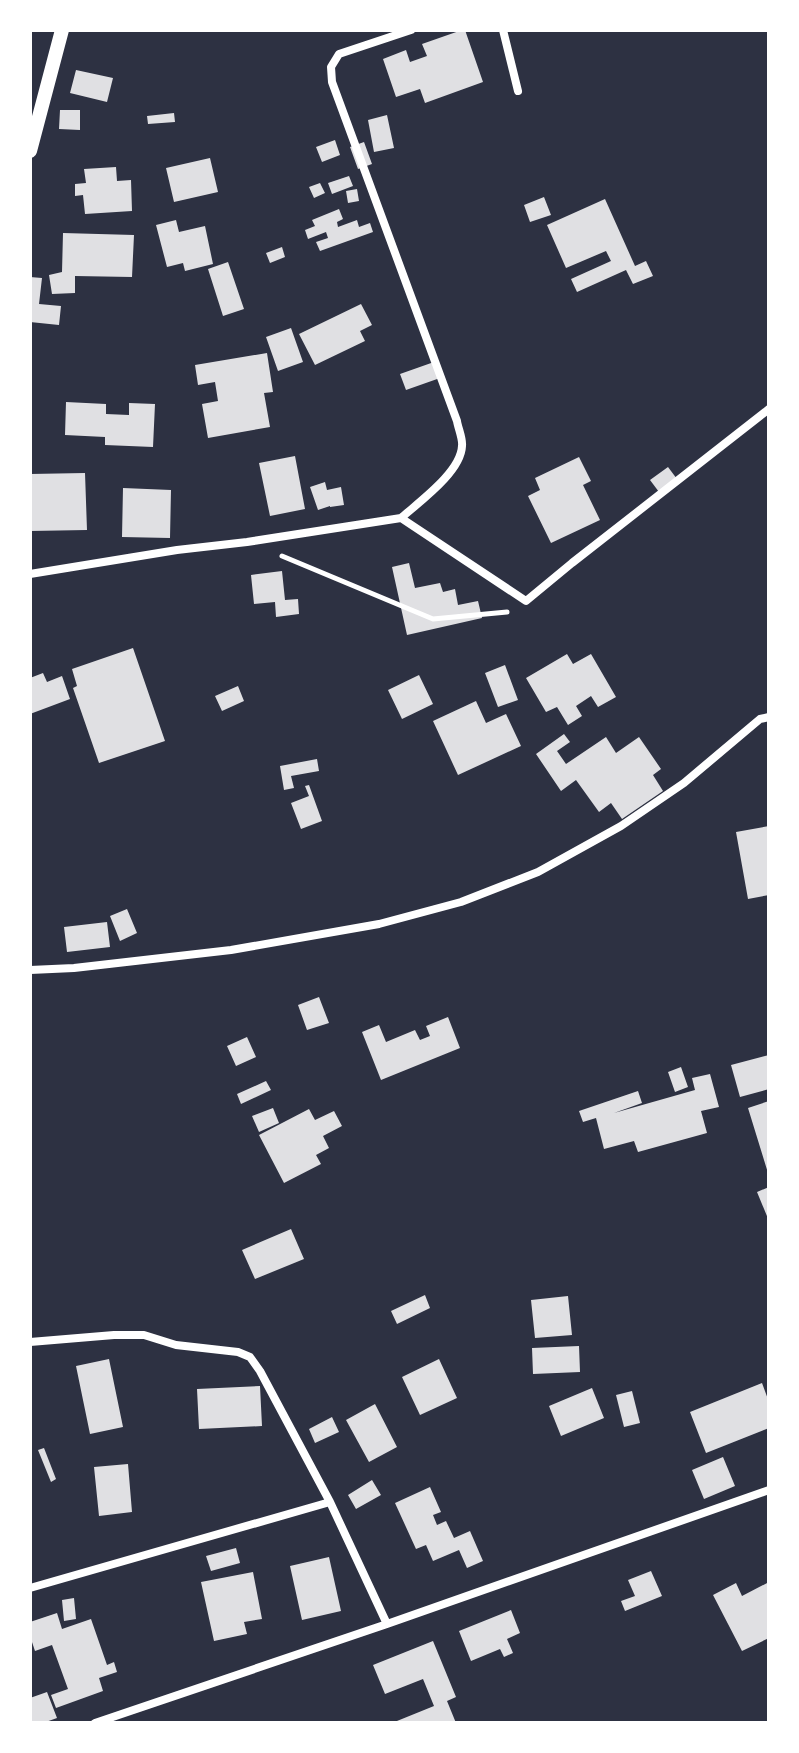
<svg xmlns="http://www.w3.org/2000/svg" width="799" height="1753" viewBox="0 0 799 1753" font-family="'Varela Round',sans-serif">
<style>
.building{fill:#e0e0e3}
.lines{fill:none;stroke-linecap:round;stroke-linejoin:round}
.path{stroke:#fff;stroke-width:5}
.minor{stroke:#fff;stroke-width:8}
.tertiary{stroke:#fff;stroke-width:14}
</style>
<rect width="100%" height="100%" fill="#2d3142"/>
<path class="building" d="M462 30H465L483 82 425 103 420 89 396 97 383 59 406 50 410 62 427 56 422 44Z
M76 70 113 78 107 102 70 93Z
M60 110H80V130L59 129Z
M174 113 175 122 148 124 147 116Z
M387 115 394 148 374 152 368 120Z
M335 140 340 155 322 162 316 147Z
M364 142 372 164 358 169 350 147Z
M210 158 218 192 174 202 166 168Z
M116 167 117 181 131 180 132 211 85 214 83 195 75 196V184L86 183 84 169Z
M349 176 353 186 332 194 328 183Z
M320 183 325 193 314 198 309 187Z
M357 189 359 201 348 203 346 191Z
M544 197 551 215 530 222 524 205Z
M605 199 635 266 646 261 653 276 633 284 626 270 577 292 571 279 611 261 606 251 566 268 547 225Z
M339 209 343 219 337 222 338 227 357 220 359 227 370 223 373 232 320 251 316 242 328 238 326 232 308 239 305 230 315 226 312 220Z
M176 220 179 232 205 226 213 264 185 271 183 263 167 267 156 225Z
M63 233 134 235 132 277 75 276V293L52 294 49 275 62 272Z
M282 247 285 257 270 263 266 253Z
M228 262 244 309 223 316 208 269Z
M30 277 42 278 39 304 61 306 59 325 30 322Z
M361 304 372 325 360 331 365 341 315 365 299 334Z
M291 328 303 362 278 371 266 337Z
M267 353 273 392 264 393 270 427 208 438 202 404 218 401 215 382 198 385 195 365Z
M434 362 440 378 406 390 400 374Z
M66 402 106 404V414L129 415V403L155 404 153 447 105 445V437L65 435Z
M295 456 305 509 270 516 259 463Z
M579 457 591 481 583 485 600 520 551 543 528 496 540 490 535 478Z
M668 467 680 483 662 496 650 480Z
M85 473 87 530 30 531V474Z
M325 482 327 490 341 487 344 505 330 507V506L318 510 310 487Z
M123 488 171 490 170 538 122 537Z
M409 563 415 588 440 583 443 592 455 589 458 605 478 601 482 618 407 635 392 567Z
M282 571 285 600 298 599 299 614 276 617 275 602 254 604 251 575Z
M133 648 165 741 99 763 73 688 77 686 72 669Z
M567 654 573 664 591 654 616 697 598 707 591 696 576 706 582 716 568 725 557 707 546 712 526 678Z
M505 665 518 700 498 707 485 673Z
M43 673 47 682 62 676 70 699 30 714V678Z
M419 675 433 704 402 719 388 690Z
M238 686 244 701 222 711 215 696Z
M476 701 486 723 506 714 521 746 458 775 433 721Z
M564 734 570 742 557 751 566 764 606 737 616 753 639 737 661 769 653 775 663 791 622 819 611 803 599 812 576 780 561 791 536 754Z
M317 759 319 771 291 776 294 788 284 790 280 766Z
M309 785 322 821 301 829 291 803 309 796 305 786Z
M769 826V895L748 899 736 832Z
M127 909 137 933 120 941 110 916Z
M107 922 110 947 67 952 64 927Z
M319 997 329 1023 307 1030 298 1005Z
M448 1017 460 1048 381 1080 362 1032 379 1025 386 1042 415 1030 420 1040 430 1036 426 1026Z
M247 1037 256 1057 236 1066 227 1046Z
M769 1055V1089L740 1097 731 1065Z
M681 1067 688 1087 675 1092 668 1072Z
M710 1074 719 1107 701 1111 707 1133 638 1152 634 1141 604 1149 596 1118 583 1122 579 1111 638 1091 642 1103 614 1113 695 1090 692 1078Z
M266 1081 271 1090 241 1104 237 1094Z
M769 1101V1173H768L748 1108Z
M273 1108 279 1123 259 1132 252 1116Z
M309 1109 315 1120 334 1111 342 1126 323 1136 329 1148 316 1155 321 1164 284 1183 259 1135Z
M769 1187V1221L757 1192Z
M291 1229 304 1259 255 1279 242 1250Z
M425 1295 430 1308 397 1324 391 1311Z
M568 1296 572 1335 535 1338 531 1300Z
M579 1346 580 1372 533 1374 532 1348Z
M109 1359 123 1427 90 1434 76 1366Z
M439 1359 457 1398 420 1415 402 1377Z
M762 1383 769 1402V1428L706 1453 690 1412Z
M260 1386 262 1426 199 1429 197 1389Z
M592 1388 604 1418 561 1436 549 1406Z
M632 1391 640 1423 624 1427 616 1395Z
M375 1404 397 1447 369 1462 346 1420Z
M332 1417 339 1432 315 1443 309 1429Z
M44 1448 56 1479 51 1482 38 1450Z
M723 1457 735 1486 704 1499 692 1470Z
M128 1464 132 1512 99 1516 94 1467Z
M372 1480 381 1495 356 1509 348 1495Z
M430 1487 441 1512 433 1515 437 1525 446 1521 454 1538 470 1531 483 1561 467 1568 459 1550 433 1561 426 1545 416 1549 395 1503Z
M236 1548 240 1563 211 1571 206 1556Z
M329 1557 341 1611 302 1620 290 1566Z
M651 1571 662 1596 625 1611 621 1601 635 1596 628 1580Z
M253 1572 262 1619 244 1622 247 1634 214 1641 201 1582Z
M769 1582V1638L742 1651 713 1595 736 1583 742 1596Z
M74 1598 76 1619 64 1621 62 1600Z
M511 1610 520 1633 507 1639 513 1653 504 1657 500 1649 471 1661 459 1631Z
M57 1613 62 1629 91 1619 107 1665 114 1662 117 1672 99 1678 103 1691 56 1708 51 1695 68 1689 52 1645 35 1651 30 1636V1622Z
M433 1641 456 1697 447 1701 456 1723H392L434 1706 423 1679 385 1694 373 1665Z
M47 1692 57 1718 43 1723H30V1698Z"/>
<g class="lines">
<path class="path" d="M282 556 433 619 507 612"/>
<path class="minor" d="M411 30 339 54 331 67 332 82 457 421C458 428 463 439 462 446 461 472 419 502 401 518L526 601 572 563 769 409
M503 30 518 91
M30 574 177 550 247 542 401 518
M30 970 74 968 231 950 379 924 461 902 538 872 621 826 684 783 760 719 769 717
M30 1342 114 1335H144L176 1345 238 1352 250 1357 260 1371 330 1502 387 1624
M30 1588 330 1502
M95 1723 387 1624 769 1490"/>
<path class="tertiary" d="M30 151 62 30"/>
</g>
<rect width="799" height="1753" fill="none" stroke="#ffffff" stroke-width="64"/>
</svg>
